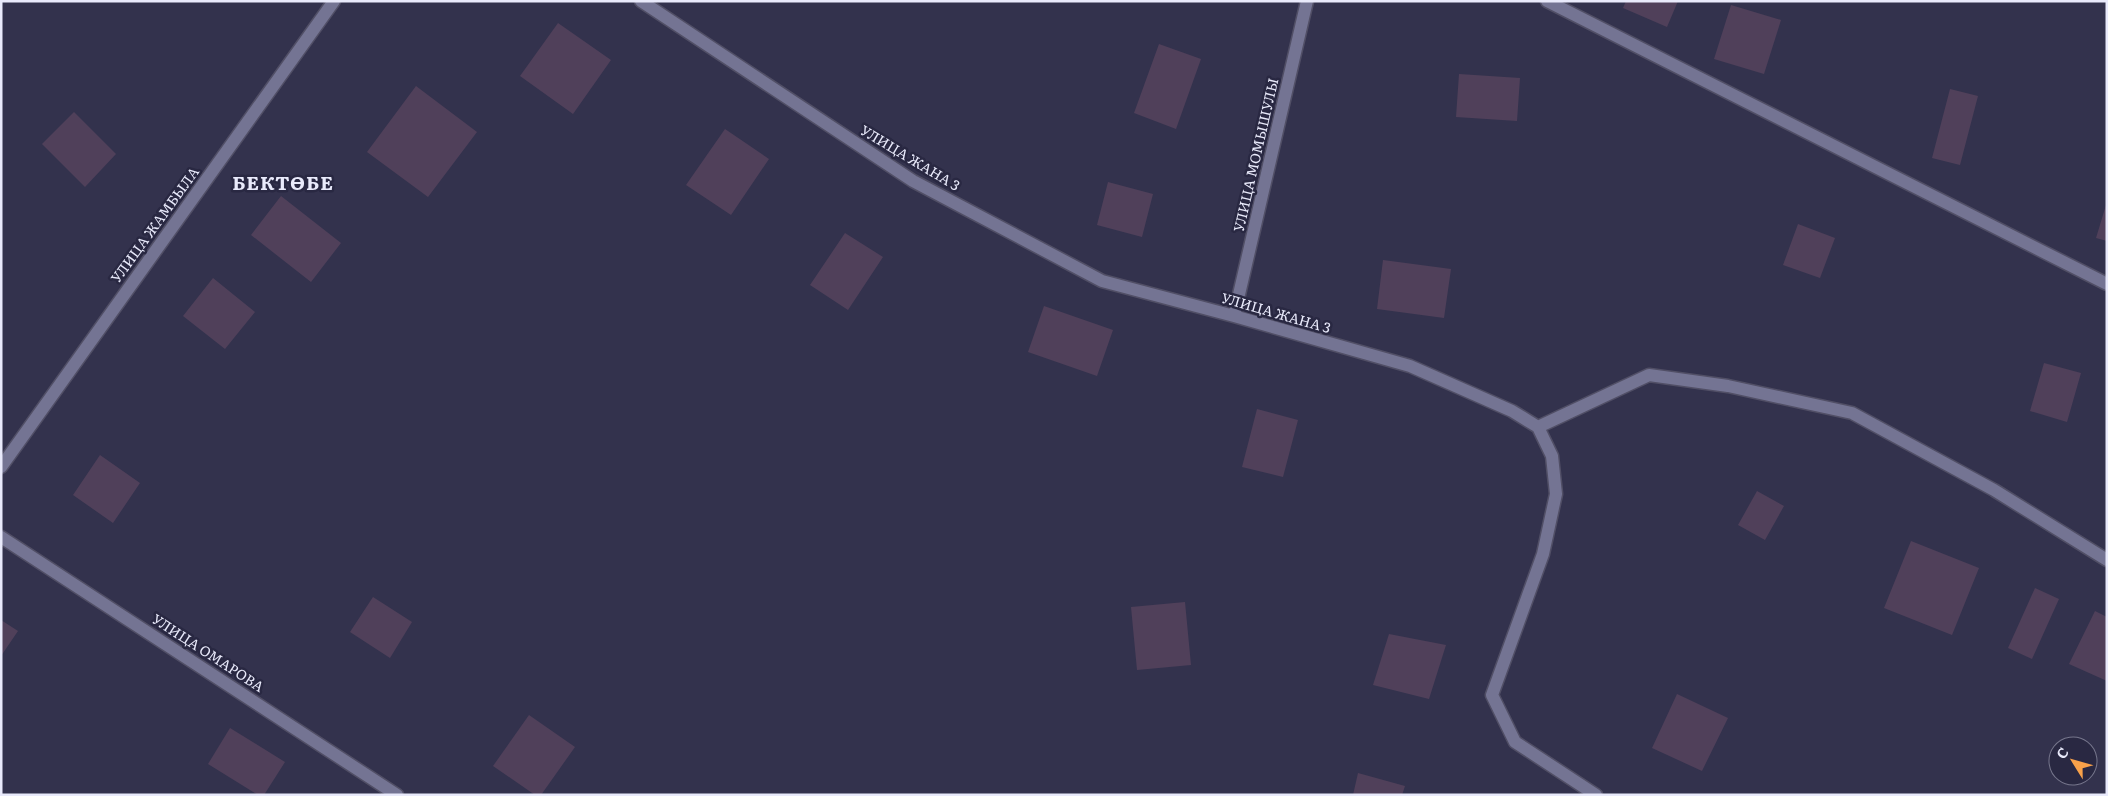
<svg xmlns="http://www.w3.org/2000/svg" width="2108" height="796" viewBox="0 0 2108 796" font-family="Literata,serif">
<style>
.building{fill:#50405a}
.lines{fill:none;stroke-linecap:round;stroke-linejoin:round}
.minor-casing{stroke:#514f66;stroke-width:15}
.minor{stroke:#747493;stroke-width:12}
.labels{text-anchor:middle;stroke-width:5;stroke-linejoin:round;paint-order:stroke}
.street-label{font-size:14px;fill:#e9eafb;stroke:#292842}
.district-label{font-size:19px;font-weight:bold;letter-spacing:1px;fill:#e9eafb;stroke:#292842}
</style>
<rect width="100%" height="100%" fill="#33324d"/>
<path class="building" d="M1626 1H1678L1667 27 1623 8Z
M1731 5 1781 20 1764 74 1714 59Z
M558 23 611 60 573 114 520 76Z
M1159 44 1201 59 1176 129 1134 113Z
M1459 74 1520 78 1517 121 1456 117Z
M416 86 477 132 428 197 367 152Z
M1950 89 1978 96 1960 165 1932 158Z
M74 112 116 154 85 187 42 144Z
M725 129 769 159 731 215 686 185Z
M1108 182 1153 194 1142 237 1097 225Z
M281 196 341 243 311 282 251 235Z
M2106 205H2107V241L2096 238Z
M1798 224 1835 238 1820 278 1783 265Z
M845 233 883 257 848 310 810 285Z
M1383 260 1451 269 1444 318 1377 309Z
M213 278 255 312 225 349 183 316Z
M1044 306 1113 330 1097 376 1028 352Z
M2044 363 2081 373 2067 422 2030 411Z
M1257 409 1298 420 1283 477 1242 467Z
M100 455 140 483 113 523 73 495Z
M1757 491 1784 506 1765 540 1738 525Z
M1911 541 1979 568 1952 635 1884 608Z
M2035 588 2059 599 2032 659 2008 648Z
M373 597 412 622 390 658 350 632Z
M1185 602 1191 665 1137 670 1131 607Z
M2095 611 2107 617V681L2069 664Z
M1 620 18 631 1 656Z
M1389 634 1446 645 1429 699 1373 685Z
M1677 694 1728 718 1702 771 1652 748Z
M529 715 575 747 541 795H535L493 766Z
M230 728 285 762 264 795H258L208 764Z
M1358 773 1405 786 1402 795H1353Z"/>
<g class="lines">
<g class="minor-casing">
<path id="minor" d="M641 1 913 181 1102 281 1234 316 1410 366 1512 411 1538 427 1552 456 1556 494 1543 554 1492 695 1515 742 1596 795
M1547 1 2107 284
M1234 316 1307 1
M1538 427 1649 375 1728 386 1852 413 1994 490 2107 560
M1 467 334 1
M1 537 397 795"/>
</g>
<use href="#minor" class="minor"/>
</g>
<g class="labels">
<g class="street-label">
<text transform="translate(1256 155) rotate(-77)" y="5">УЛИЦА МОМЫШУЛЫ</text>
<text transform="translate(910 158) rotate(31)" y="5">УЛИЦА ЖАНА 3</text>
<text transform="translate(155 225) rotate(-54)" y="5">УЛИЦА ЖАМБЫЛА</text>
<text transform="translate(1276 313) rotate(16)" y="5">УЛИЦА ЖАНА 3</text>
<text transform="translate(208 653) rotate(33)" y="5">УЛИЦА ОМАРОВА</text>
</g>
<g class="district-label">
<text x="283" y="190">БЕКТӨБЕ</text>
</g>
</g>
<rect width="2108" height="796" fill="none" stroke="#e9eafb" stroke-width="5"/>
<g transform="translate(2073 761) rotate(307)"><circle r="24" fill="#292842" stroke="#76768c"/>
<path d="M0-4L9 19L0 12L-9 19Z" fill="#f8a14a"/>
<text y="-8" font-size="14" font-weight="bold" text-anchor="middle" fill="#e9eafb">С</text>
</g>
</svg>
